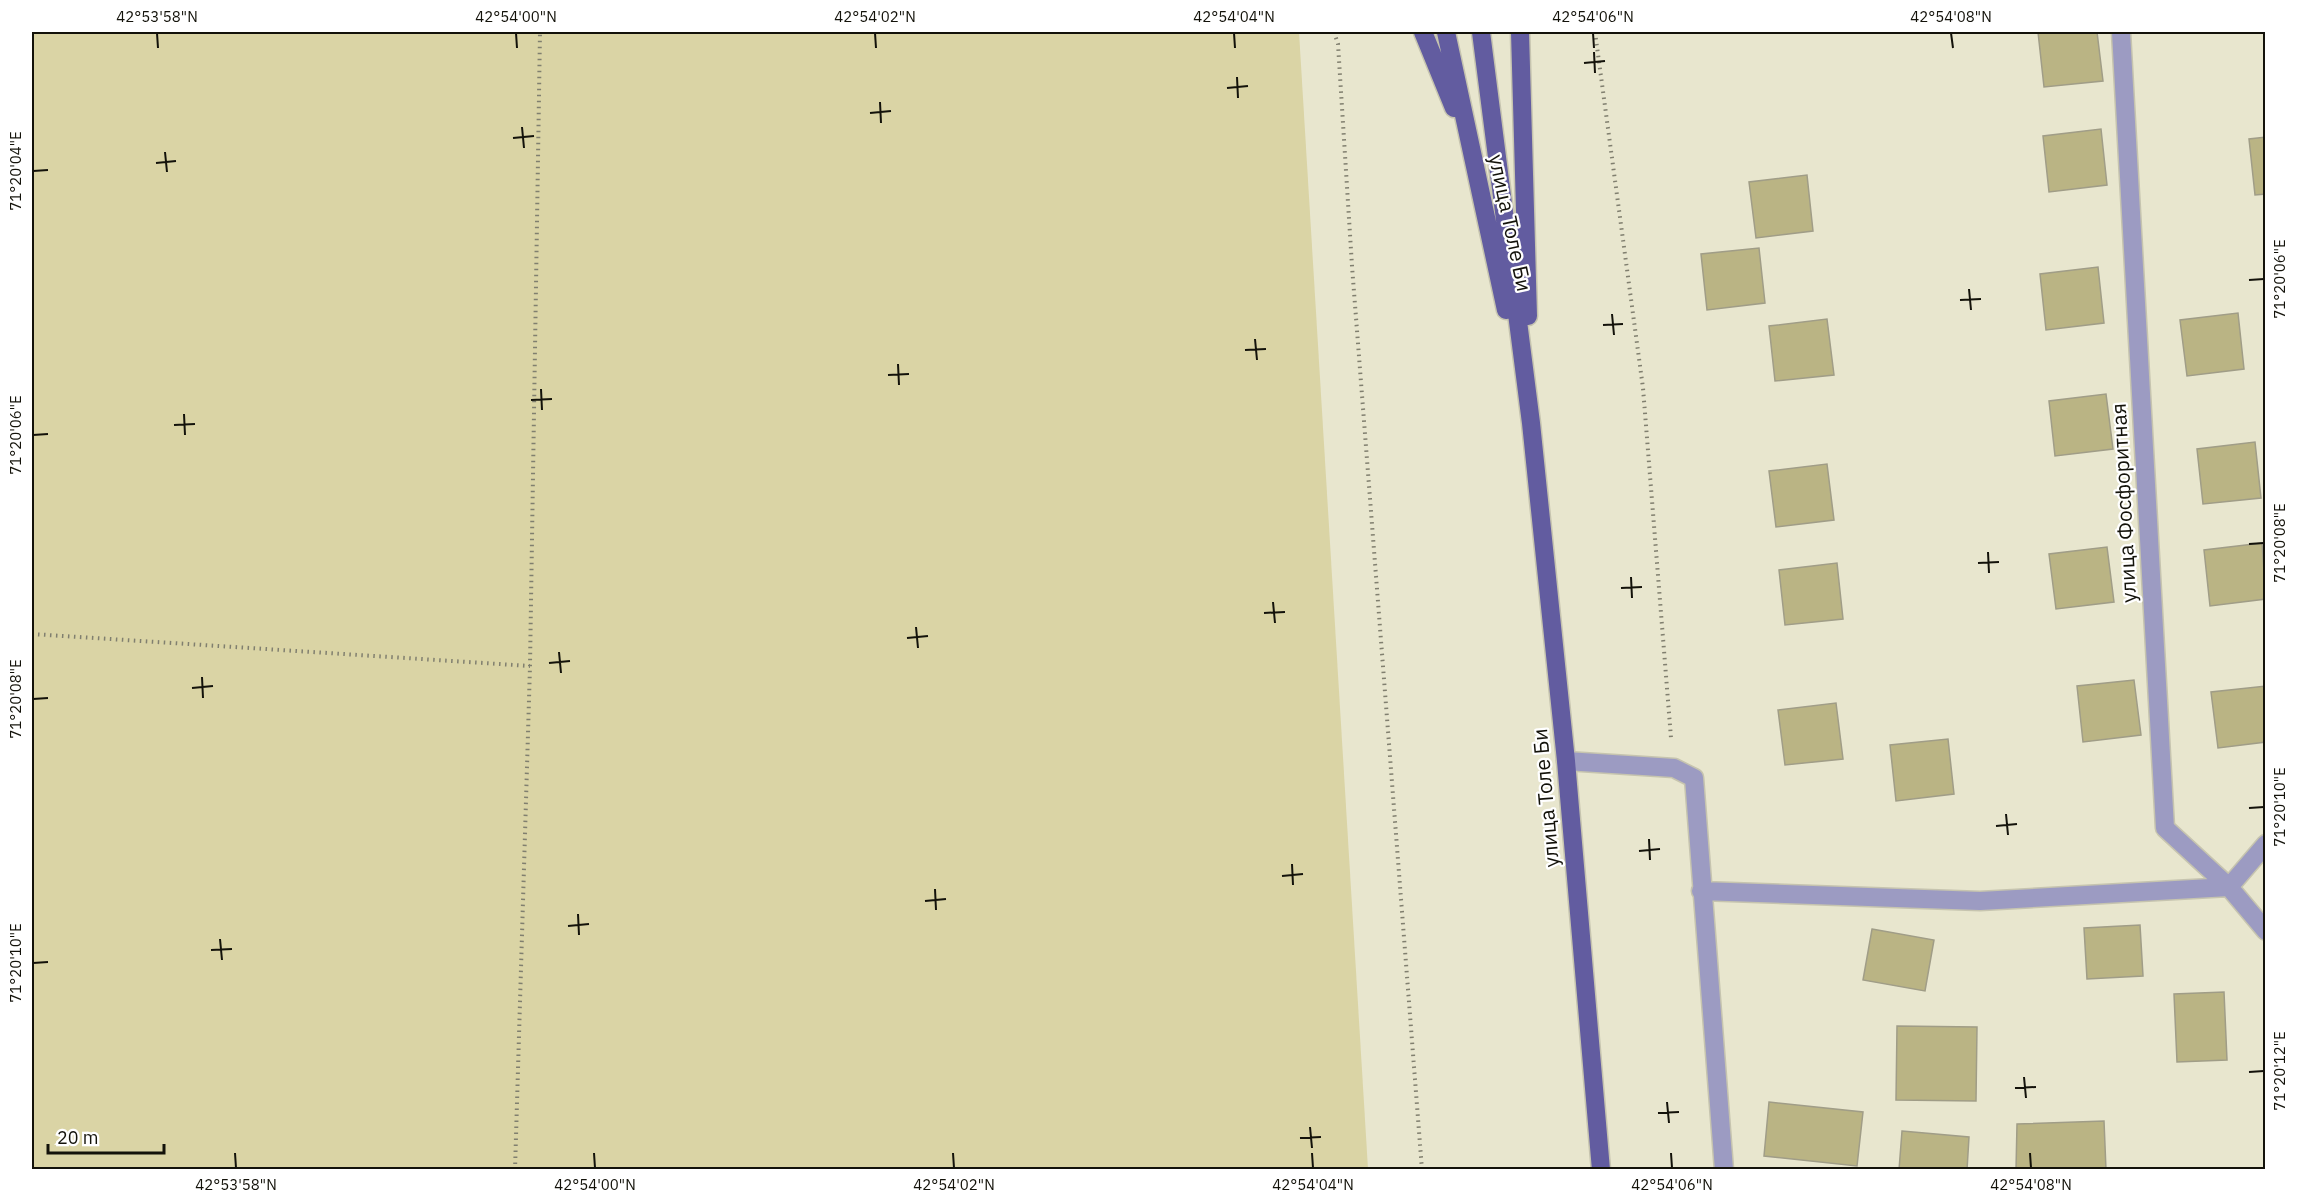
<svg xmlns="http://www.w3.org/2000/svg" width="2297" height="1201" viewBox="0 0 2297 1201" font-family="'IBM Plex Sans',sans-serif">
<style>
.green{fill:#dad4a5}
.building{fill:#bab484;stroke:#a09d87;stroke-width:1.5}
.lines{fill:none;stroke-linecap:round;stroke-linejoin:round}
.minor-casing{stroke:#c6c4af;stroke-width:21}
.major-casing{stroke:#c6c4af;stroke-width:21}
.path{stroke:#807f6f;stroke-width:4;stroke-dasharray:1.5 4.5;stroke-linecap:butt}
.minor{stroke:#9c9bc2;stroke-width:18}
.major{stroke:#625ca0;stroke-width:18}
.ticks{fill:none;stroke:#13120a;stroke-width:2}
.labels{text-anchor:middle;stroke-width:4.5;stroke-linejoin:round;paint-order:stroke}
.street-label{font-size:21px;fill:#13120a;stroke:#fff}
.neatline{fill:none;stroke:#13120a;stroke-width:2}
.ticks-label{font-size:15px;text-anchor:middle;fill:#13120a}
</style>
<rect width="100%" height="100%" fill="#e8e6ce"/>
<path class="green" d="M32 32H1299L1368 1169H32Z"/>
<path class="building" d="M2038 32H2097L2103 81 2044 87Z
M2101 129 2107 185 2049 192 2043 136Z
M2266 137V194L2255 195 2249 139Z
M1807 175 1813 231 1756 238 1749 182Z
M1759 248 1765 303 1707 310 1701 254Z
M2098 267 2104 323 2046 330 2040 274Z
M2238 313 2244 369 2187 376 2180 320Z
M1827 319 1834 375 1775 381 1769 326Z
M2106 394 2113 449 2055 456 2049 401Z
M2255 442 2261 498 2203 504 2197 449Z
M1827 464 1834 520 1776 527 1769 471Z
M2262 543 2266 599 2210 606 2204 550Z
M2107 547 2114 602 2056 609 2049 554Z
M1837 563 1843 619 1785 625 1779 570Z
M2134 680 2141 735 2083 742 2077 686Z
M2266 686V742L2218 748 2211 692Z
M1836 703 1843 759 1785 765 1778 710Z
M1948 739 1954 794 1896 801 1890 745Z
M2140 925 2143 976 2087 979 2084 928Z
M1872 929 1934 940 1925 991 1863 980Z
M2224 992 2227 1060 2177 1062 2174 994Z
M1897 1026 1977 1027 1976 1101 1896 1100Z
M1769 1102 1863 1112 1857 1166 1764 1156Z
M2104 1121 2106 1170H2016L2017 1124Z
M1902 1131 1969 1137 1967 1170H1899Z"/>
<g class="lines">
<g class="minor-casing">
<path id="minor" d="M2121 32 2165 828 2229 887 2266 931
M1566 761 1674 768 1694 778 1724 1170
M1701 891 1980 901 2229 887 2266 844"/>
</g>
<g class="major-casing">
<path id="major" d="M1423 32 1454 108
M1446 32 1506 310
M1481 32 1531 423 1566 761 1601 1170
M1520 32 1528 316"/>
</g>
<path class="path" d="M1334 32 1338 44 1352 266 1422 1170
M1595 32 1643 388 1671 738
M32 634 530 666
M515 1170 530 666 540 32"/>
<use href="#minor" class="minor"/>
<use href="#major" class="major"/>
</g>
<path class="ticks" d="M157 33 158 48M516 33 517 48M875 33 876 48M1234 33 1235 48M1593 33 1594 48M1951 33 1953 48M1594 52 1595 73M1584 63 1605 61M1237 77 1238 98M1227 88 1248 86M880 102 881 123M870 113 891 111M522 127 524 148M513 138 534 136M165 152 167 172M156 163 176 161M33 171 48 170M2249 280 2264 279M1969 289 1971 310M1960 300 1981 299M1612 314 1614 335M1603 325 1623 324M1255 339 1257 360M1245 350 1266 349M898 364 899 385M888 375 909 374M541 389 542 410M531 400 552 399M184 414 185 435M174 425 195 424M33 435 48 434M2249 544 2264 543M1988 552 1989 573M1978 563 1999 562M1631 577 1632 598M1621 588 1642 587M1273 602 1275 623M1264 613 1285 612M916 627 918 648M907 638 928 636M559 652 561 673M549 663 570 661M202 677 203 698M192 688 213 686M33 699 48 698M2249 808 2264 807M2006 814 2008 835M1996 826 2017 824M1649 839 1650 860M1639 851 1660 849M1292 864 1293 885M1282 876 1303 874M935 889 936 910M925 901 946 899M578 914 579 935M568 926 589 924M220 939 222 960M211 950 232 949M33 963 48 962M2249 1072 2264 1071M2024 1077 2026 1098M2015 1088 2036 1087M1667 1102 1669 1123M1658 1113 1679 1112M1310 1127 1312 1148M1300 1138 1321 1137M235 1153 236 1168M594 1153 595 1168M953 1153 954 1168M1312 1153 1313 1168M1671 1153 1672 1168M2030 1153 2031 1168"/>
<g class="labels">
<g class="street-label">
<text transform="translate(1510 223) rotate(78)" y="7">улица Толе Би</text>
<text transform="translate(2124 503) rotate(-93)" y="7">улица Фосфоритная</text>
<text transform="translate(1546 798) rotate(-95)" y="7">улица Толе Би</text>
</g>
</g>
<rect width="2297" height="1201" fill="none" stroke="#ffffff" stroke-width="66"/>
<path d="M48 1144v9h116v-9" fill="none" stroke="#13120a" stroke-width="3"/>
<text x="57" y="1144" font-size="18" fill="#13120a" stroke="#ffffff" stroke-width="4.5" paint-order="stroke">20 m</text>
<rect x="33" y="33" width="2231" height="1135" class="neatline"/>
<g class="ticks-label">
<text x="157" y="22">42°53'58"N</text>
<text x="516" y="22">42°54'00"N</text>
<text x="875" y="22">42°54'02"N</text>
<text x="1234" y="22">42°54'04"N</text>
<text x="1593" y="22">42°54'06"N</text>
<text x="1951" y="22">42°54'08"N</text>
<text transform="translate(16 171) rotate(-90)" y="5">71°20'04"E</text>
<text transform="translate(2280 279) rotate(-90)" y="5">71°20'06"E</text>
<text transform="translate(16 435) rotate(-90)" y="5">71°20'06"E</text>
<text transform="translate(2280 543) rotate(-90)" y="5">71°20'08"E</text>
<text transform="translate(16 699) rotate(-90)" y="5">71°20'08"E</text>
<text transform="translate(2280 807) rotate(-90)" y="5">71°20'10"E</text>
<text transform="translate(16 963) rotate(-90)" y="5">71°20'10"E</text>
<text transform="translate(2280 1071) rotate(-90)" y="5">71°20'12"E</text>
<text x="236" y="1190">42°53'58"N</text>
<text x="595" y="1190">42°54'00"N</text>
<text x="954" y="1190">42°54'02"N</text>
<text x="1313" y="1190">42°54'04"N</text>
<text x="1672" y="1190">42°54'06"N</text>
<text x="2031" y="1190">42°54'08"N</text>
</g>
</svg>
